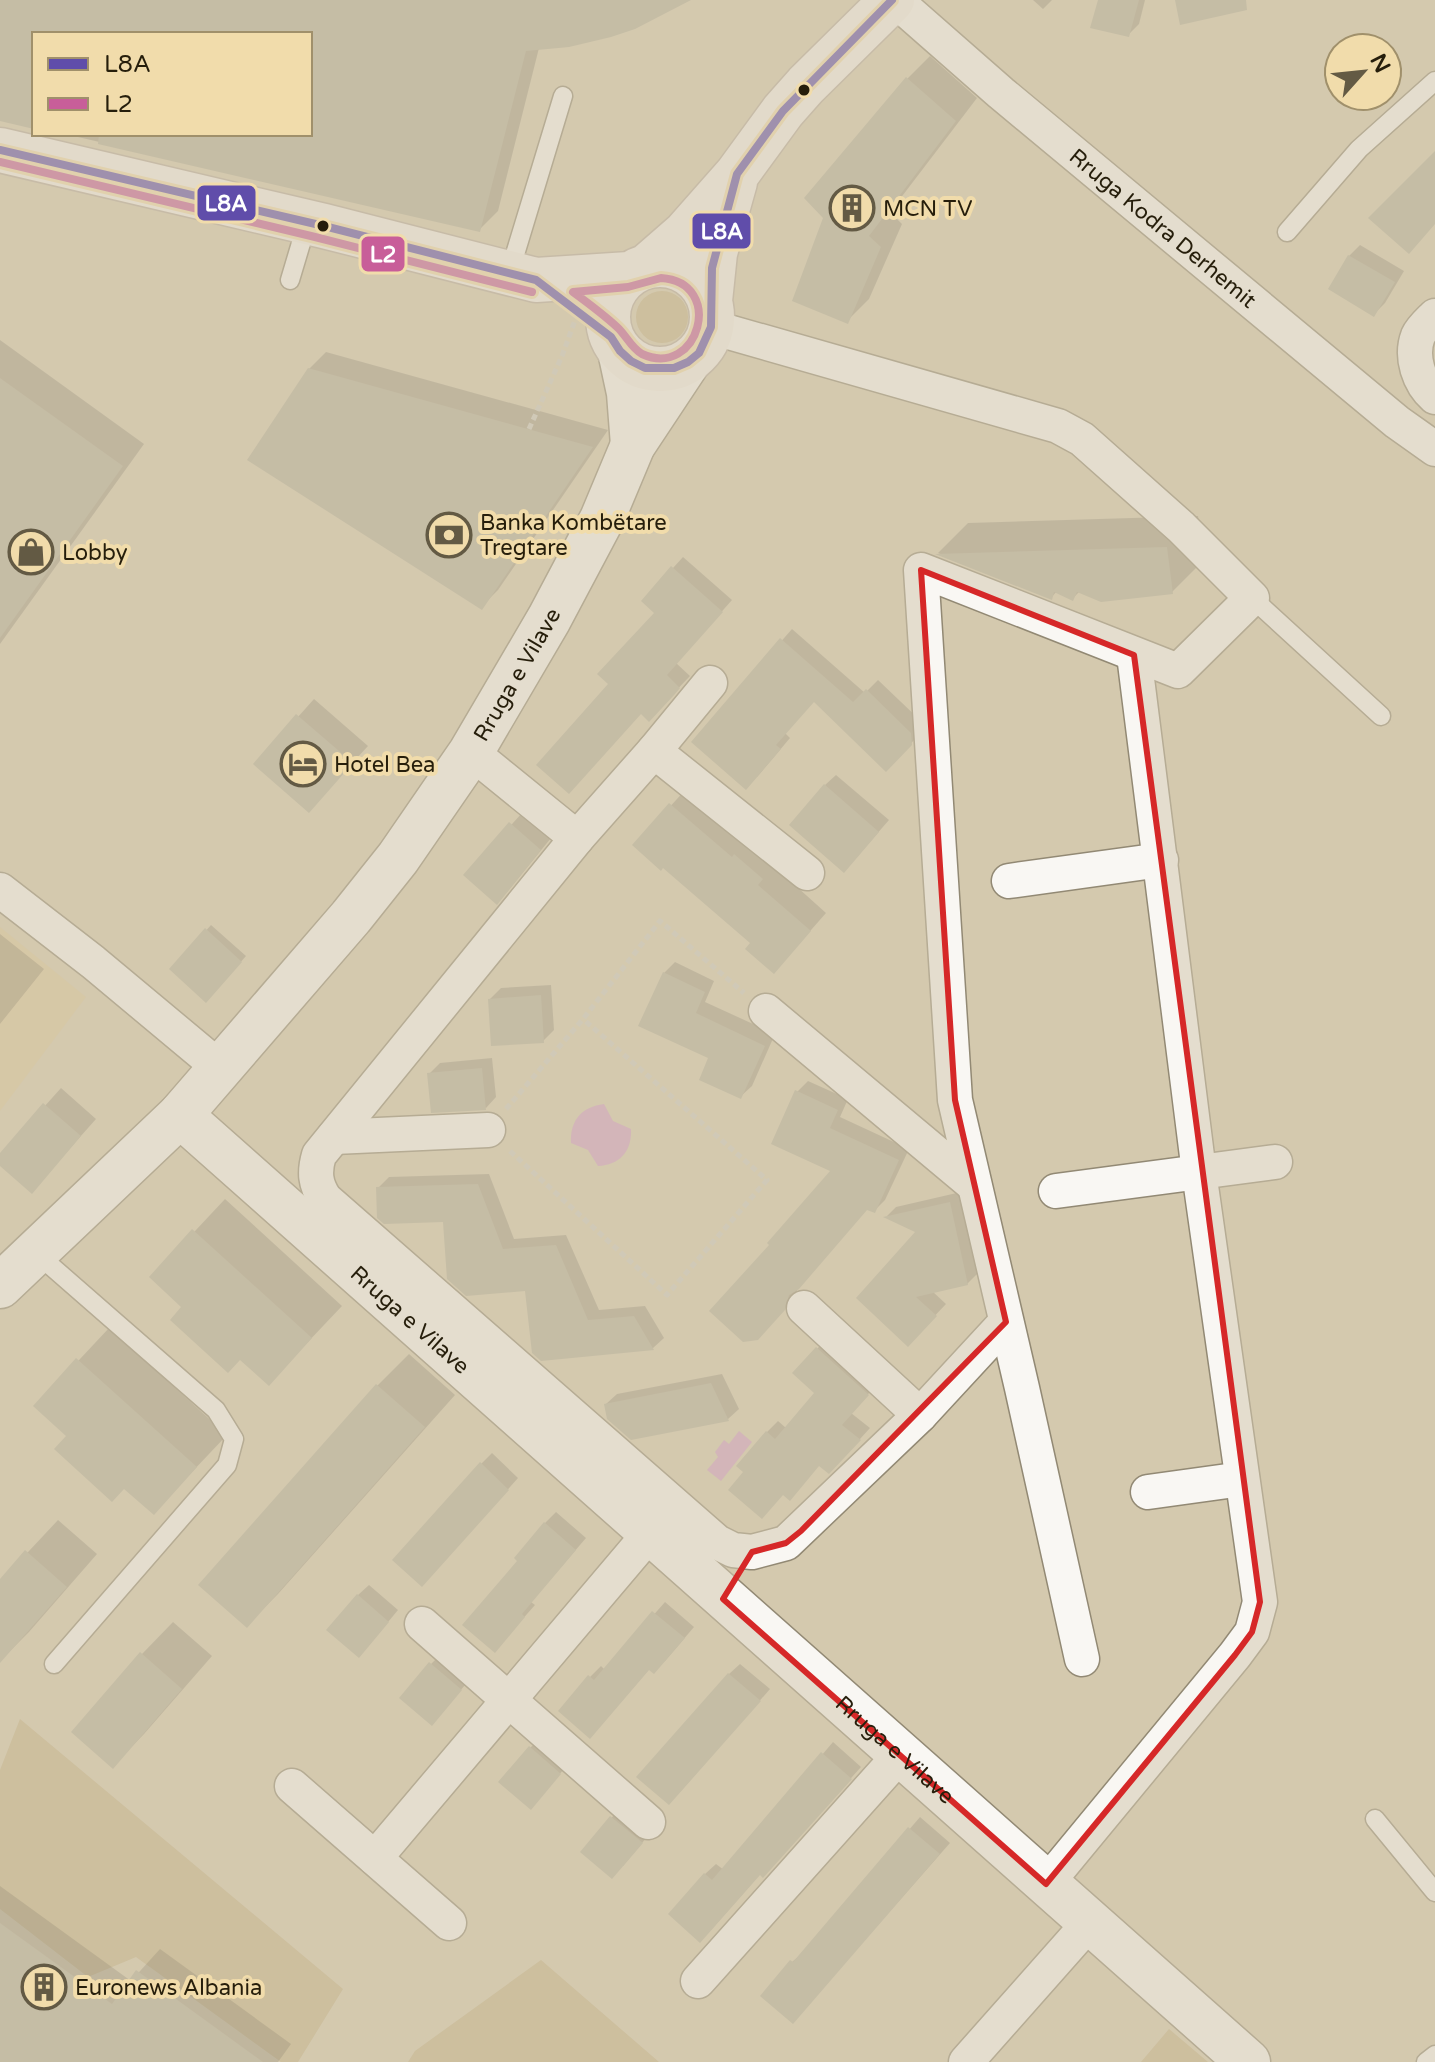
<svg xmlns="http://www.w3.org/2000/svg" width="1435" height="2062" viewBox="0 0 1435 2062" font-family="'Varela Round',sans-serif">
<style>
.built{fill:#dac79c}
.green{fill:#c5b389}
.water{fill:#d29ec5}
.shadow{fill:#0003}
.building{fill:#b4af99}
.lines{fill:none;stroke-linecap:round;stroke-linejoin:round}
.service-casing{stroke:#928974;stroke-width:21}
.minor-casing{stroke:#928974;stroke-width:37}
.tertiary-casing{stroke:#928974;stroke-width:47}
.primary-casing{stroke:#b8ac9e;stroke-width:47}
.path{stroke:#cdcac2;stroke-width:5;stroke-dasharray:6 4;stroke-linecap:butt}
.service{stroke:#f9f7f3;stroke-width:18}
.minor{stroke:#f9f7f3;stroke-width:34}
.tertiary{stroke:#f9f7f3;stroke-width:44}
.primary{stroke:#f4efea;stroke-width:44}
.bus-1-casing{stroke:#f1dcab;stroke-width:14}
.bus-2-casing{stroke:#f1dcab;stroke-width:14}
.bus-1{stroke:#604daa;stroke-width:8}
.bus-2{stroke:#c85e99;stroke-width:8}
.marked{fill:none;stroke:#d62828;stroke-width:6;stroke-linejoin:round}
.bus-dot{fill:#261e0b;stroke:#f1dcab;stroke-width:3}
.labels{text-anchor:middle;stroke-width:8;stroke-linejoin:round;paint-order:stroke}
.poi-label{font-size:22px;fill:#261e0b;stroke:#f1dcab;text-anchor:start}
.street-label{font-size:22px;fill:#261e0b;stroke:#f1dcab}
.line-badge{stroke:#f1dcab;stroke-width:3}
.badge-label{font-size:22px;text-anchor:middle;font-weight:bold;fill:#fff}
</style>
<rect width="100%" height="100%" fill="#d4c9ae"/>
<path class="built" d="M0 927 86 997 0 1111Z"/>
<path class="green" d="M636 317a26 26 0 1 1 52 0a26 26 0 1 1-52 0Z
M20 1719 343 1989 298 2062H281L136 1957 88 1977 0 1909V1770Z
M541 1960 659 2062H408L415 2051Z
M1169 2029 1208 2062H1141Z"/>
<path class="water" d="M604 1104 613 1121 631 1129C632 1151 620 1165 598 1166L588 1150 571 1143C570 1121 581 1107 604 1104Z
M739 1431 752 1442 721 1481 707 1470 718 1457 715 1452 724 1440 729 1444Z"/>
<path class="shadow" d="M0 0H681L539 48 498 211 479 230 65 134H310V34H34V127L0 119Z
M1033 0H1052L1043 9Z
M1100 0H1145L1139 24 1128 35Z
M930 56 977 98 890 212 902 224 869 299 847 321 825 217 806 198 908 78Z
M1360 245 1404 271 1385 303 1374 314 1349 256Z
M0 340 144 444 0 644Z
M326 352 608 430 498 590 481 607 309 369Z
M1198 516 1204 560 1172 592 1080 591 1073 598 1057 591 1051 598 938 553 968 523Z
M683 557 732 600 676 663 690 676 649 719 611 684 657 613 673 568Z
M792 629 865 693 878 680 922 722V732L886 769 814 700 785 733 790 738 757 777 693 742Z
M314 699 368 746 309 810 256 764Z
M836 775 889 820 855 859 825 785Z
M687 788 826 913 790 954 635 845Z
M522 813 551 838 507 892 466 875Z
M211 925 246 956 211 996 172 969Z
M0 934 44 969 0 1024Z
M675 962 714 981 705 1002 775 1034 752 1086 741 1096 711 1057 664 973Z
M551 985 554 1030 543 1041 490 999 501 988Z
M492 1058 496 1097 486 1108 429 1074 440 1063Z
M808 1081 848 1099 840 1117 909 1149 885 1200 874 1211 868 1208 798 1287 795 1297 768 1327 772 1245 833 1170 797 1092Z
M61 1088 96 1119 32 1191 0 1164V1156Z
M489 1174 514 1239 566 1235 599 1310 645 1306 664 1338 653 1348 541 1359 527 1289 444 1220 378 1188 389 1177Z
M961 1192 978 1273 967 1284 932 1291 946 1304 908 1344 918 1231 887 1216 896 1207Z
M225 1199 342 1306 269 1383 152 1277Z
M109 1328 227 1435 154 1512 36 1406Z
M828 1337 878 1383 851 1413 870 1428 840 1461 746 1472 739 1466 767 1432 778 1421 786 1428 816 1393 795 1373Z
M409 1354 455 1395 278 1594 247 1625 377 1386Z
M722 1374 739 1409 728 1419 631 1438 606 1404 617 1394Z
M492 1453 518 1478 433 1573 481 1464Z
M556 1512 586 1538 531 1602 535 1605 505 1639 520 1560 545 1523Z
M58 1520 97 1554 29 1632 0 1661V1582Z
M369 1585 398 1610 369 1645 358 1595Z
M665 1602 694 1627 665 1661 650 1668 601 1725 590 1677 601 1666 605 1670Z
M173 1622 212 1656 144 1734 113 1766 142 1654Z
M442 1653 471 1678 442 1712 431 1664Z
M740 1664 770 1689 680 1792 729 1674Z
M541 1737 570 1762 541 1796 530 1748Z
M833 1742 861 1767 774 1864 761 1873 711 1930 705 1874 716 1864 724 1870Z
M622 1806 652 1831 623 1866 582 1851Z
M920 1817 950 1843 803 2010 792 1962 804 1952Z
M0 1886 131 1981 160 1949 291 2044 278 2062H0Z"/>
<path class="building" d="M0 0H691L635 29 611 37 569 47 526 51 480 232 98 144 99 134H310V34H34V129L0 121Z
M1098 0H1139L1129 37 1090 28Z
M1175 0H1246L1247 10 1180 25Z
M906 77 956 121 869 236 881 247 848 324 792 301 823 218 804 198Z
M1435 151V224L1409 254 1368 218Z
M1348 255 1395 282 1374 317 1328 289Z
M308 368 593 447 482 610 247 460Z
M0 378 123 466 0 638Z
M1167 547 1173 594 1101 602 1077 592 1073 601 1054 592 1052 600 935 554Z
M671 566 723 612 667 675 680 688 675 694 649 722 641 714 569 794 536 765 608 684 597 674 654 613 641 601Z
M780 638 853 702 866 689 911 733 912 745 886 772 814 702 776 745 781 749 746 790 691 742Z
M296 714 353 763 309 813 253 764Z
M824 784 879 832 844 873 789 825Z
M669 803 732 857 734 854 763 879 758 885 811 931 774 974 745 949 750 943 663 868 661 871 632 845Z
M509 822 541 850 497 905 463 875Z
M205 928 242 962 206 1003 169 969Z
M663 972 705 992 696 1013 765 1046 741 1099 699 1080 708 1058 638 1026Z
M541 995 544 1043 491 1046 488 999Z
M482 1068 486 1110 431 1113 427 1073Z
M795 1090 838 1110 830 1128 899 1160 875 1213 867 1210 799 1289 789 1295 785 1310 758 1340 743 1342 709 1311 769 1245 767 1243 830 1171 771 1144Z
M43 1103 81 1136 32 1194 0 1166V1153Z
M478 1184 503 1249 556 1245 588 1320 634 1316 654 1350 541 1361 532 1353 525 1291 466 1296 447 1279 443 1222 384 1224 377 1218 376 1187Z
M950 1202 968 1285 916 1297 937 1316 908 1347 856 1298 915 1232 883 1217Z
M192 1229 312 1338 269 1386 240 1360 228 1373 170 1320 181 1307 149 1277Z
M816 1347 869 1395 842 1425 861 1440 829 1474 819 1466 790 1501 783 1495 762 1519 728 1490 743 1472 736 1466 766 1431 775 1439 814 1393 792 1373Z
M76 1358 197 1467 154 1515 124 1489 112 1502 54 1449 66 1436 33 1406Z
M711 1383 729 1421 631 1440 607 1419 604 1404Z
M376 1384 425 1427 247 1628 198 1585Z
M480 1462 509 1490 422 1587 392 1560Z
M544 1522 576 1550 522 1614 525 1617 495 1653 462 1625 517 1561 514 1558Z
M25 1550 67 1587 0 1663V1579Z
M357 1594 389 1622 359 1658 326 1630Z
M652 1611 685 1638 654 1674 649 1670 590 1739 558 1711 588 1675 594 1680Z
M140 1652 182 1689 113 1769 71 1732Z
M429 1662 462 1690 432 1726 399 1698Z
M728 1673 761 1701 669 1805 636 1777Z
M529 1746 561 1774 531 1810 498 1782Z
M821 1752 852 1779 763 1878 760 1875 700 1943 668 1914 704 1873 712 1880Z
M610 1816 643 1843 612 1879 580 1852Z
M908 1827 940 1854 793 2024 760 1996 790 1960 793 1962Z
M0 1923 112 2004 136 1970 263 2062H0Z"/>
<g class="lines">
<g class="service-casing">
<path id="service" d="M1287 232 1359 149 1435 81
M509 274 563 96
M290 280 307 223
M1252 598 1381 716
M35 1252 216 1410 234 1439 227 1465 54 1664
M1375 1819 1435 1892
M1426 2062 1435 2055"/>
</g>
<g class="minor-casing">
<g id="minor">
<path id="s1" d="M895 0 1001 93 1397 422 1435 449"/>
<path d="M1435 316C1429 322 1421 329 1418 336 1410 357 1419 383 1435 397"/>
<path d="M711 327 1058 426 1082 439 1181 527 1252 598 1178 671 921 570 955 1100 1022 1388 1082 1659"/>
<path d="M710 683 654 751 577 838 319 1155C314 1172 315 1184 325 1199L717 1542 733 1550 752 1552 786 1543 920 1415 1006 1322"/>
<path d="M654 751 807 873"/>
<path d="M471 752 577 838"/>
<path d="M1009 881 1161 860"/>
<path d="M0 890 93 962 220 1068"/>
<path d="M766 1011 974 1185"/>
<path d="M334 1137 488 1130"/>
<path d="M1056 1191 1275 1162"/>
<path d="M804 1308 920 1415"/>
<path d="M1148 1492 1242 1479"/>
<path d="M422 1624 648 1822"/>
<path d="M292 1786 449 1923"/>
<path d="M375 1858 651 1532"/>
<path d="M1046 1884 1235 1655 1252 1632 1260 1602 1199 1172 1134 655"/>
<path d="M698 1981 900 1755"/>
<path d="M966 2062 1090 1922"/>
</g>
</g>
<g class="tertiary-casing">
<g id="tertiary">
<path d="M620 351 629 393 633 445"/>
<path id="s2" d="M180 1115 1248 2062"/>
<path id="s3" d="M0 1286 180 1115 351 917 398 858 471 752 549 619 602 519 633 445 688 362"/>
</g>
</g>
<g class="primary-casing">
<path id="primary" d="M0 150 324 226 536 280 629 274
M608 317a52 52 0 1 1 104 0a52 52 0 1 1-104 0Z
M646 267 685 233 737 174 783 111 806 85 892 0
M710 301 715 253 735 182"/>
</g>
<path class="path" d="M529 429 562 356 578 312
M506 1109 583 1019 660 921 744 993
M510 1151 667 1295 767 1180 583 1019"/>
<use href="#service" class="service"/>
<use href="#minor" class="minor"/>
<use href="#tertiary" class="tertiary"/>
<use href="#primary" class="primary"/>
<g class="bus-1-casing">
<path id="bus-1" d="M0 150 324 226 536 280 611 337 620 351 631 361 645 368H674L688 362 699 353 711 327 712 268 737 174 783 111 892 0"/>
</g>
<g class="bus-2-casing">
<path id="bus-2" d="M0 162 311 236 532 292
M661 278C726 282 699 380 642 354 631 348 626 335 617 327 603 314 588 303 573 292L628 287Z"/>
</g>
<use href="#bus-1" class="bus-1"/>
<use href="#bus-2" class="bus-2"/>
</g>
<path d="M0 0H1435V2062H0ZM921 570 1134 655 1260 1602 1252 1632 1235 1655 1046 1884 723 1599 752 1552 786 1543 801 1531 1006 1322 955 1100Z" fill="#d4c9ae" fill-opacity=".55" fill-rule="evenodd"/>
<path class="marked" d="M921 570 1134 655 1260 1602 1252 1632 1235 1655 1046 1884 723 1599 752 1552 786 1543 801 1531 1006 1322 955 1100Z"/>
<defs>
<g id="building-ring" transform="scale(2.3)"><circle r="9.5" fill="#f1dcab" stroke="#635a44" stroke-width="1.5"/><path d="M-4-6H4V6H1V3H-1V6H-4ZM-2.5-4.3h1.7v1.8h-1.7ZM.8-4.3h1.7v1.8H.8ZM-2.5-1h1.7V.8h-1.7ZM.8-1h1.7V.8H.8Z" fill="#635a44"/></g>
<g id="bank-ring" transform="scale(2.3)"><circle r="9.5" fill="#f1dcab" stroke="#635a44" stroke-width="1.5"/><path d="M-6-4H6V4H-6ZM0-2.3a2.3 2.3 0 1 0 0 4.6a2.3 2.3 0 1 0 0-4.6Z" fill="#635a44"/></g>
<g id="shop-ring" transform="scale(2.3)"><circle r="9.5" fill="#f1dcab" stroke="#635a44" stroke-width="1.5"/><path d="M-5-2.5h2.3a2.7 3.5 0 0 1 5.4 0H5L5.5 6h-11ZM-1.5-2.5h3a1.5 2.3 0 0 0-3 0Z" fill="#635a44"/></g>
<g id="hotel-ring" transform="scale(2.3)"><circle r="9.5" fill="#f1dcab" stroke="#635a44" stroke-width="1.5"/><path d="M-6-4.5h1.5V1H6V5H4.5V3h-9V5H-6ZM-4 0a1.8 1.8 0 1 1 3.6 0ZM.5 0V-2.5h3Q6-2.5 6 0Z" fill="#635a44"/></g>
</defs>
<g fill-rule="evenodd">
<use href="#building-ring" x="852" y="208"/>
<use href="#bank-ring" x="449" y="535"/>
<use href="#shop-ring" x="31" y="552"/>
<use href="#hotel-ring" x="303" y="764"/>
<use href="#building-ring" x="44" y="1987"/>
</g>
<g class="bus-dot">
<circle cx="804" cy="90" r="7"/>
<circle cx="323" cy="226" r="7"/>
</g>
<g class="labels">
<g class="poi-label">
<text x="883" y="216">MCN TV</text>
<text x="480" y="530">Banka Kombëtare<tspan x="480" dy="25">Tregtare</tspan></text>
<text x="62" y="560">Lobby</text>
<text x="334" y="772">Hotel Bea</text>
<text x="75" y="1995">Euronews Albania</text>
</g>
<g class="street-label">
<text dy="8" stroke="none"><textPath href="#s1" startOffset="352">Rruga Kodra Derhemit</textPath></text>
<text dy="8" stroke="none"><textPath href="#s3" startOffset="804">Rruga e Vilave</textPath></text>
<text dy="8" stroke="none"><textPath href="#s2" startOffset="308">Rruga e Vilave</textPath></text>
<text dy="8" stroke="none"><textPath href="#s2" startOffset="956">Rruga e Vilave</textPath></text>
</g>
</g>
<g class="line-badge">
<rect x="196" y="184" width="61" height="38" rx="8" fill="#604daa"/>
<rect x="691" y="212" width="61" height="38" rx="8" fill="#604daa"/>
<rect x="360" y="235" width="46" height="38" rx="8" fill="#c85e99"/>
</g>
<g class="badge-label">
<text x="226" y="211">L8A</text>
<text x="722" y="239">L8A</text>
<text x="383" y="262">L2</text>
</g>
<rect x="32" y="32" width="280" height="104" fill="#f1dcab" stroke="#a0906b" stroke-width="2"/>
<rect x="48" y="58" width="40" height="12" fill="#604daa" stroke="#a0906b" stroke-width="2"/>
<text x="104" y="72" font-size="24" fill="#261e0b">L8A</text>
<rect x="48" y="98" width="40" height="12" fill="#c85e99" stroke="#a0906b" stroke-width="2"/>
<text x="104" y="112" font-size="24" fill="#261e0b">L2</text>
<g transform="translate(1363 72) rotate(63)"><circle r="38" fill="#f1dcab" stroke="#a0906b" stroke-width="2"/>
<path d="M0-6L14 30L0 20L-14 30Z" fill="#635a44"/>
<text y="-12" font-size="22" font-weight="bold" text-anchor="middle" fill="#261e0b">N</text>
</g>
</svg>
